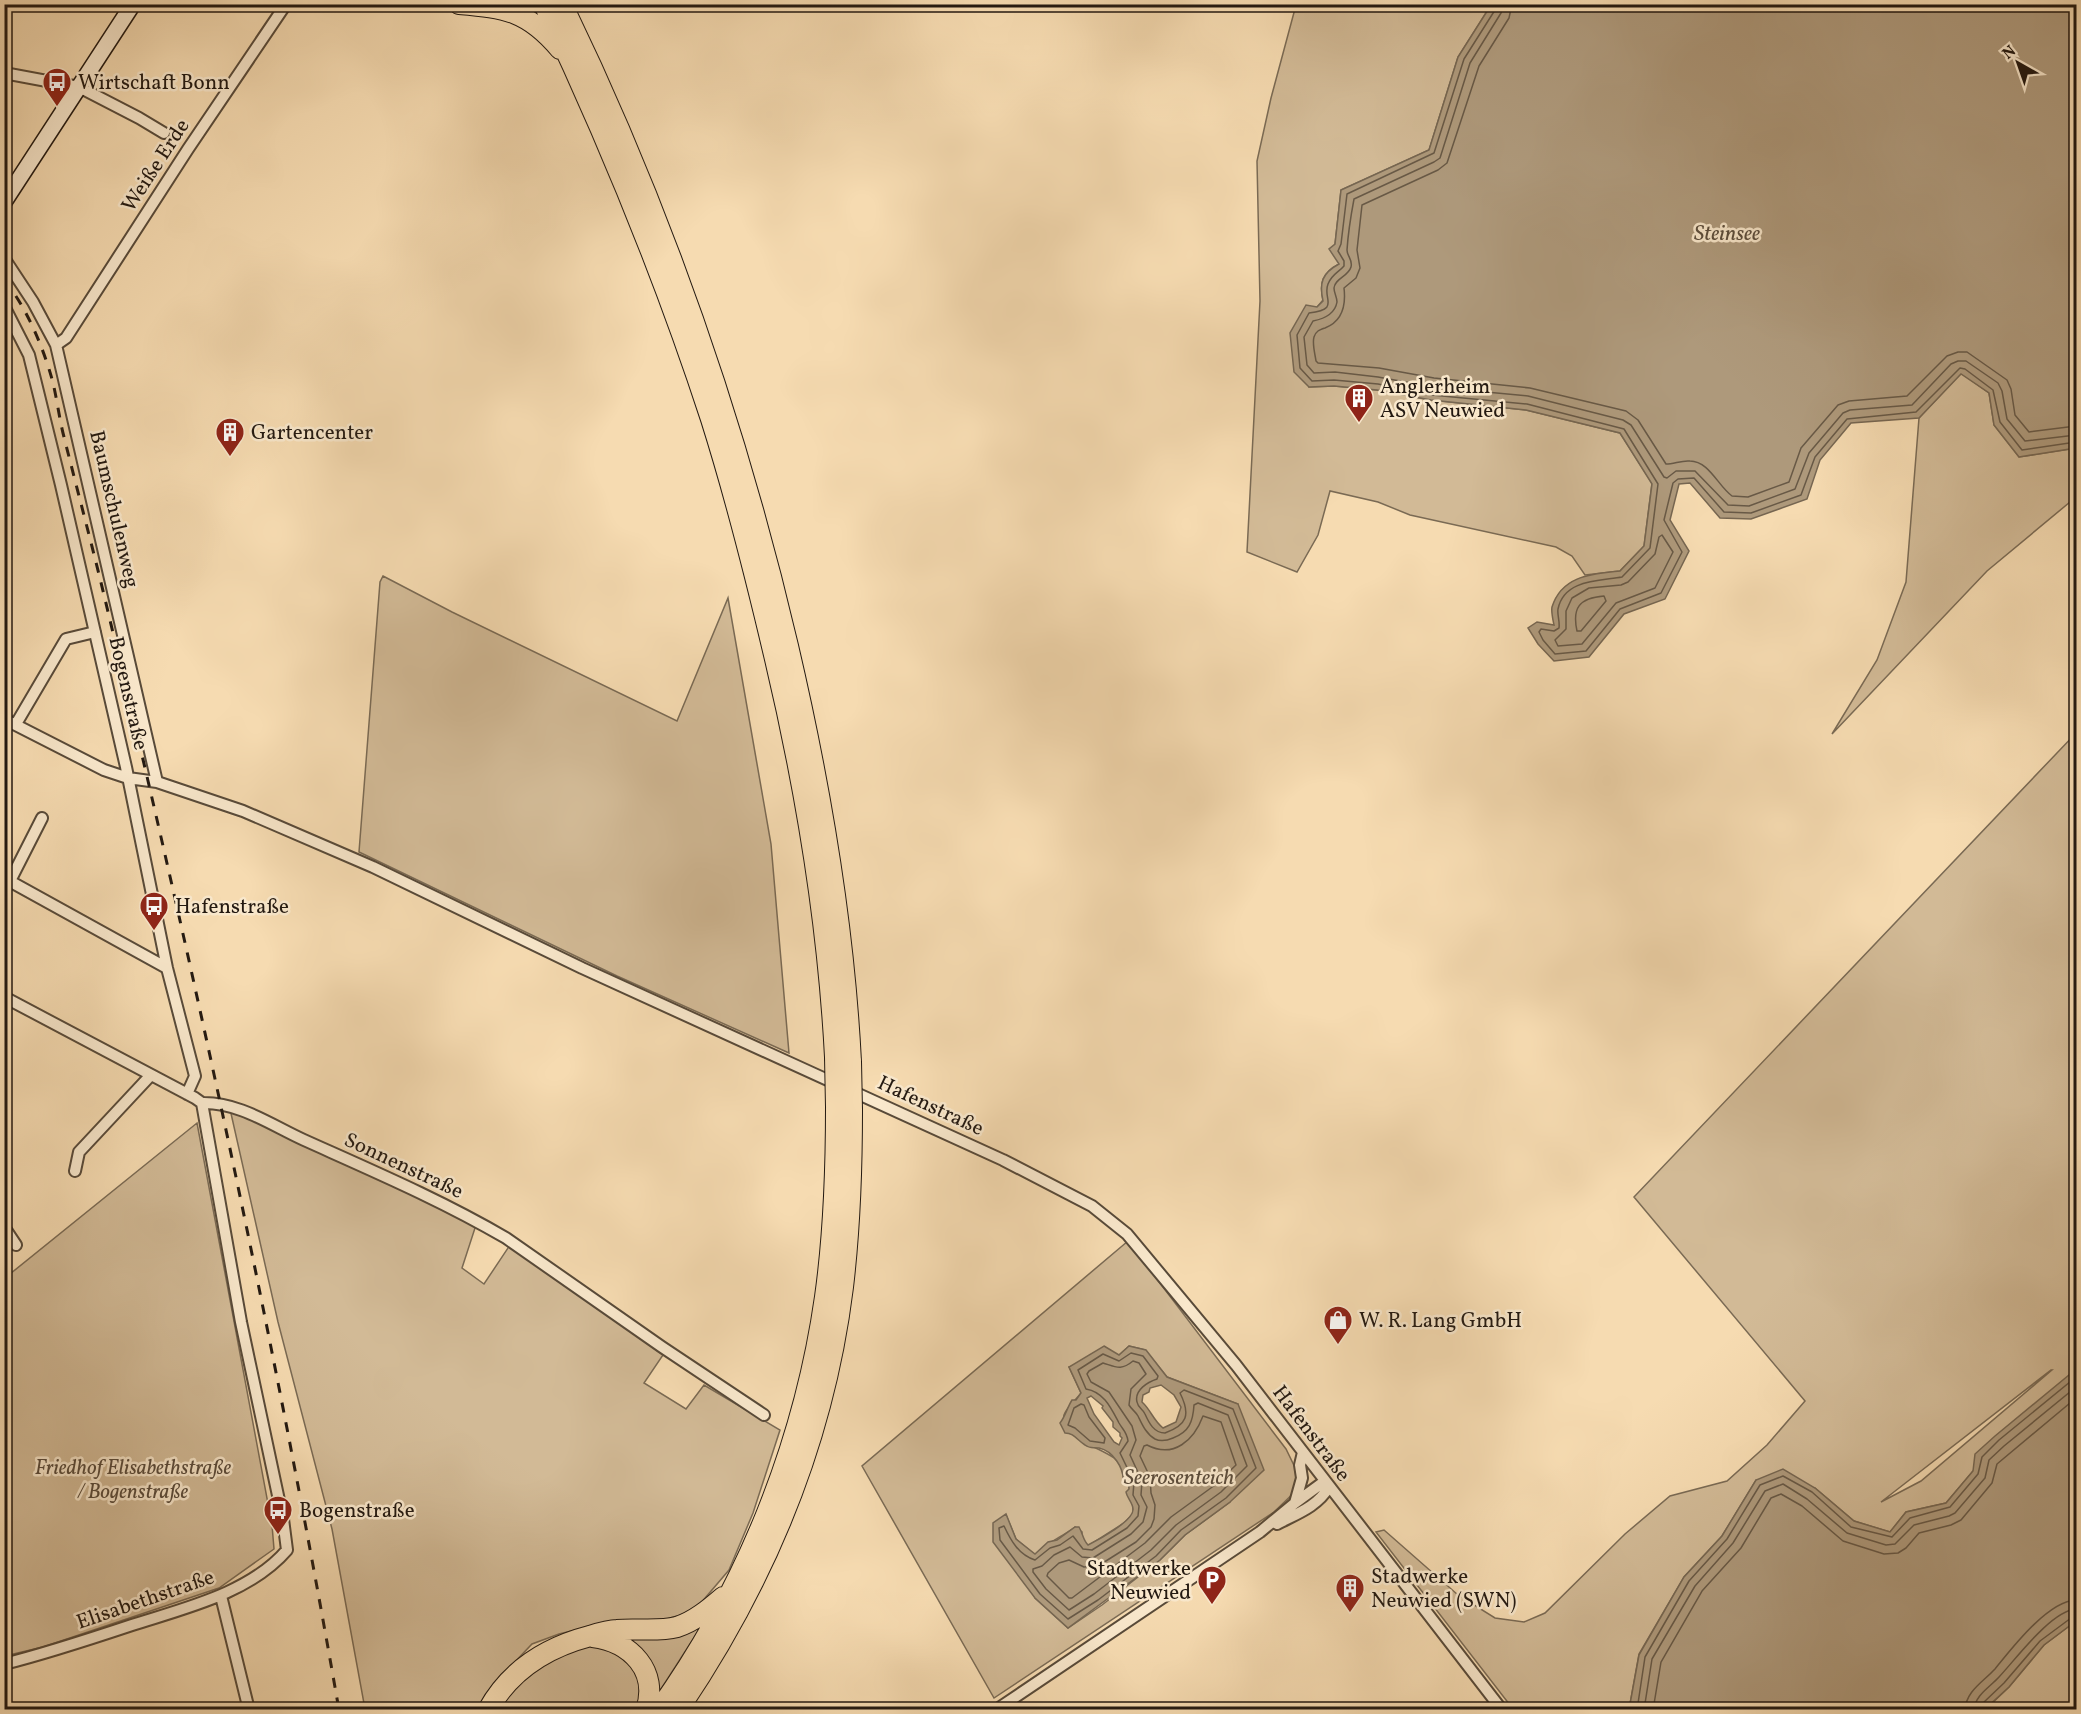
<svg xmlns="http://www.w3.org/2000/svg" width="2081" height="1714" viewBox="0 0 2081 1714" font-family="Vollkorn,serif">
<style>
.green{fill:#d2ba96;stroke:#7a6a54;stroke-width:1.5;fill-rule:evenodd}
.water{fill:#ae997b;stroke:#766651;stroke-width:1.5;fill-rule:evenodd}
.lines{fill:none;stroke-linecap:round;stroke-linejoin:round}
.shore{stroke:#685946;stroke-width:1.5}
.street-casing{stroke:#584a39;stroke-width:14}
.secondary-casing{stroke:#231911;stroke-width:18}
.highway-casing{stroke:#231911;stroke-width:22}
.street{stroke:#f9e8cc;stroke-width:10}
.secondary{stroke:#f9e8cc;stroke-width:15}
.highway{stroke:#f6dbb1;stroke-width:20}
.rail{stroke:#231911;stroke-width:3;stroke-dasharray:10 10;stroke-linecap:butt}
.highway-bridge-casing{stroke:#231911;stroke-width:22;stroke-linecap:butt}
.highway-bridge{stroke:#f6dbb1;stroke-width:20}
.labels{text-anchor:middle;stroke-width:5;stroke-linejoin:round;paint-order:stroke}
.poi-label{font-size:21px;fill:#231911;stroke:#f9e8cc;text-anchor:start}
.street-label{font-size:21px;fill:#231911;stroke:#f9e8cc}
.park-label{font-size:21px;font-style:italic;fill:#584939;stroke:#f9e8cc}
.water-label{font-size:22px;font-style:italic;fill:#5b4c3b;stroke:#f9e8cc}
</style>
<rect width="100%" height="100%" fill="#f6dbb1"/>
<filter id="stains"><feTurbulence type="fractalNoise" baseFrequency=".00333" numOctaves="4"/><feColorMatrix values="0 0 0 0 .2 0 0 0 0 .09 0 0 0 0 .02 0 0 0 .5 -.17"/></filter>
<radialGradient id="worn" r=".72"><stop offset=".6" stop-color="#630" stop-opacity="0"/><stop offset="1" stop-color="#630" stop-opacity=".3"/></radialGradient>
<path class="green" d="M1296 5H1491L1458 57 1429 150 1341 190 1335 244 1339 264C1322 273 1319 283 1323 300L1317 307 1309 387 1334 386 1377 390 1431 400 1526 410 1620 433 1652 483 1644 546 1620 571 1585 575 1572 556 1556 547 1410 515 1378 502 1330 491 1318 535 1297 572 1247 552 1260 301 1257 161 1271 98Z
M1961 373 1989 393 1994 425 2019 457 2076 448V497L1987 571 1832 734 1877 660 1906 582 1919 418Z
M383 576 452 612 677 721 728 598 771 844 789 1053 617 976 359 852 380 582Z
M2076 733V1370L1973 1471 1946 1503 1906 1512 1890 1532 1854 1521 1815 1488 1756 1480 1722 1536 1684 1577 1639 1654 1630 1704 1631 1709H1513L1376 1532 1384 1530 1458 1595 1495 1618 1524 1622 1545 1613 1625 1534 1670 1496 1727 1481 1767 1445 1805 1401 1634 1197ZM2052 1370 1921 1481 1881 1502 2051 1370Z
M230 1109 476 1225 462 1268 484 1284 510 1245 663 1355 644 1383 686 1409 704 1385 780 1430 753 1513 729 1570 694 1611 653 1623 596 1625 559 1634 532 1644 512 1665 479 1709H365L332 1529 278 1322Z
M197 1123 272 1525 274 1549 219 1588 43 1647 5 1656V1278Z
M1128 1241 1286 1449 1303 1484 1274 1512 994 1698 862 1466ZM1129 1346 1145 1350 1167 1377 1238 1404 1230 1502 1185 1535 1160 1560 1102 1605 1068 1628 1035 1598 1006 1515 1016 1539 1035 1555C1048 1542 1060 1538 1075 1527L1082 1532V1538L1088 1546 1124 1523 1133 1514C1134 1501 1125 1466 1114 1458 1100 1447 1060 1438 1064 1415 1066 1408 1076 1400 1081 1393L1069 1367 1119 1355Z
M708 1616 652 1703 653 1693 611 1634Z
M2076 1621V1709L1985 1710 2009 1687 2044 1645Z
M602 1644 639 1670 640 1709 496 1710 519 1680 571 1647Z"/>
<path class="water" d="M1491 5H2076V448L2019 457 1994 425 1989 393 1961 374 1919 418 1851 423 1820 460 1807 499 1751 519 1720 518 1690 483 1679 484 1670 520 1689 551 1665 599 1624 614 1589 657 1554 661 1538 644 1528 628 1537 622 1554 625C1553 620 1551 612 1552 607 1562 575 1593 574 1620 571L1644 546 1652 484 1620 433 1526 410 1431 400 1377 390 1334 386 1309 387 1294 372 1290 333 1306 305 1317 307 1323 301C1319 283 1322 273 1339 264L1329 249 1335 244 1341 190 1429 150 1458 57Z
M1104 1346 1119 1355 1129 1346 1146 1350 1167 1377 1238 1404 1264 1470 1230 1502 1185 1535 1160 1560 1068 1628 1035 1598 993 1542V1523L1006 1514 1016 1539 1035 1554 1048 1542 1057 1540 1075 1527H1079C1083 1534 1083 1540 1088 1545 1098 1540 1134 1521 1133 1509 1133 1503 1127 1498 1126 1492L1129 1489V1484L1123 1481C1124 1468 1113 1451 1099 1448 1093 1447 1090 1449 1085 1445 1077 1440 1074 1433 1065 1433L1060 1423C1065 1417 1067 1408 1072 1400H1076L1081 1393 1069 1367ZM1161 1385 1174 1395 1181 1407 1176 1422 1163 1428C1153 1420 1151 1410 1142 1402L1143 1395 1149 1392 1150 1388ZM1091 1396 1103 1406 1102 1408 1113 1422V1427L1120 1433V1436L1122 1438 1119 1445 1114 1442 1094 1414 1087 1398Z
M2075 1370 2076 1621 2044 1645 2009 1687 1985 1709H1631L1630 1704 1639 1655 1684 1577 1722 1536 1756 1480 1783 1469 1815 1488 1854 1521 1890 1532 1906 1512 1946 1503 1973 1471 1975 1454 1995 1436Z"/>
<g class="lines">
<path class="shore" d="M1496 4 1495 10 1464 59 1434 153 1347 194 1341 244 1338 251 1344 261V266C1338 273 1332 274 1328 284 1322 299 1341 309 1309 313L1297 335 1300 368 1312 381 1334 380 1378 384 1432 395 1527 404 1624 429 1658 484 1650 548 1622 577C1600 581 1564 579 1558 609 1557 615 1560 621 1559 628L1554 631 1541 629 1539 632 1543 640 1555 654 1586 651 1620 609 1661 593 1682 552 1664 520 1673 483 1678 479 1694 478 1724 512 1751 513 1801 495 1815 457 1847 419 1916 412 1960 368 1965 369 1993 390 2000 422 2022 450 2076 442
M1503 4 1501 13 1470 63 1440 158 1434 162 1354 199C1351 215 1348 234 1347 250 1347 256 1353 260 1351 267 1348 277 1335 278 1334 288 1334 293 1337 297 1337 302 1335 314 1323 319 1313 321L1304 337 1307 365 1314 373 1335 372 1378 377 1433 387 1528 396 1623 420 1631 425 1664 477 1667 478 1676 471H1695L1728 505 1749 506 1795 489 1809 453 1843 413 1850 410 1912 405 1951 364 1958 361H1966L1998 383 2002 391 2007 419 2025 441 2076 435
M1512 4 1509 18 1479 66 1447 163 1438 170 1362 205 1357 250 1360 268 1356 278 1344 288C1346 305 1343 321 1325 328 1319 330 1316 331 1314 337 1312 343 1315 354 1316 361L1318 363 1379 368 1434 378 1530 388 1626 411 1638 420 1666 464C1674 464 1682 460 1690 461 1709 461 1718 486 1732 496L1748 497 1789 482 1801 448 1838 405 1849 401 1907 396 1947 356 1958 352H1967L2007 380 2011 389 2015 415 2029 432 2076 426
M1662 535 1673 552 1655 588 1616 603 1582 644 1558 646 1555 640 1566 629V611L1572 598 1589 588 1621 585 1628 582 1655 554 1659 537Z
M1604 596 1606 601 1581 631H1577C1572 608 1579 598 1604 596Z
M1131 1353 1143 1356 1158 1376 1157 1379C1148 1382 1134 1390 1137 1402 1138 1408 1143 1409 1145 1414 1149 1423 1154 1433 1165 1433 1187 1425 1191 1415 1180 1393L1184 1390 1233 1409 1256 1468 1226 1498 1181 1530 1156 1556 1098 1600 1068 1619 1040 1594 1000 1540 999 1528 1004 1526C1011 1541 1019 1555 1035 1560L1050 1548 1060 1545 1073 1536 1083 1549 1092 1550 1127 1528 1138 1516 1139 1506 1133 1495 1134 1482 1120 1453 1128 1441C1127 1432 1123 1430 1119 1423 1111 1408 1104 1392 1086 1389L1078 1370 1103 1354 1119 1361Z
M1133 1361 1139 1363 1146 1374 1131 1389 1129 1405C1132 1410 1136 1412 1138 1416 1142 1424 1146 1434 1155 1439 1161 1442 1166 1441 1173 1438 1189 1432 1193 1422 1194 1405L1198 1403 1228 1415 1247 1466 1221 1492 1176 1525 1151 1550 1094 1594 1069 1610 1046 1589 1033 1572V1569L1042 1566 1054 1555 1070 1547 1082 1557 1093 1558 1131 1534 1143 1522 1147 1507 1141 1495 1142 1481 1130 1455 1136 1440 1132 1426 1109 1392 1091 1382 1087 1374 1089 1371 1103 1363C1116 1367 1121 1371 1133 1361Z
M1081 1404 1084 1405 1089 1417 1105 1438 1104 1443 1090 1441 1075 1428 1068 1425 1074 1408Z
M1203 1416 1221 1422 1236 1465 1215 1485 1171 1517 1145 1543 1072 1598H1069L1047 1576 1048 1573 1059 1563 1069 1560 1084 1567 1098 1566 1136 1542 1151 1527 1154 1519 1155 1505 1151 1493 1150 1477 1140 1456 1144 1446 1147 1445C1174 1459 1194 1440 1203 1416Z
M1637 1710 1645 1657 1689 1581 1727 1539 1760 1485 1783 1476 1812 1492 1851 1527 1892 1537 1910 1518 1950 1507 1978 1474 1982 1457 1999 1440 2076 1377
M1644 1710 1652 1659 1695 1586 1733 1543 1765 1491 1783 1484 1807 1499 1847 1533 1886 1545 1895 1544 1914 1525 1949 1516 1955 1513 1985 1478 1989 1460 2004 1446 2076 1387
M1653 1710 1661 1662 1702 1591 1741 1548 1771 1498 1781 1494 1802 1506 1843 1541 1884 1554 1898 1553 1906 1548 1919 1533 1951 1525 1961 1520 1992 1483 1997 1464 2076 1398
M1965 1710C1966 1691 1983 1682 1995 1669 2012 1648 2048 1601 2076 1600
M1974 1710C1975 1695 1990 1687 1999 1677 2016 1659 2051 1611 2076 1609
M1981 1710 1983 1703 2004 1683 2040 1641 2071 1618 2076 1617"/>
<g class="street-casing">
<path id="street" d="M4 73 79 87 139 118 164 133
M4 258 33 302 56 345 157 782
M4 306 29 355 61 485 126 767 167 968 195 1076 187 1094
M56 345 66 338 188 149 286 4
M4 719 104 770 128 778 157 782 243 811 373 867 582 968 1003 1160 1092 1206 1127 1234 1236 1365 1502 1710
M16 724 66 639 95 632
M4 878 167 968
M10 881 42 818
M4 997 195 1098 202 1103C239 1102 271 1125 304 1140 373 1171 441 1200 506 1238L662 1347 764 1415
M75 1171 79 1152 150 1076
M4 1227 16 1245
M1295 1503 1302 1478 1300 1465 1303 1452
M1277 1524C1296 1514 1317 1507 1329 1487
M221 1596 249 1710
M4 1664C48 1653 90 1639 132 1625 185 1608 250 1593 287 1550L283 1519 241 1322 202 1103
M996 1710 1260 1532 1295 1503 1325 1481"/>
</g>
<g class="secondary-casing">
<path id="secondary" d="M4 202 133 4"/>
</g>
<g class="highway-casing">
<path id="highway" d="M459 4C506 8 528 11 560 49
M544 4C608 139 665 278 711 419 736 498 756 578 775 659 806 790 828 923 835 1057
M562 4C662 210 736 424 788 646 820 783 844 922 851 1062
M593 1637C631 1642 659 1671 646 1710
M488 1710C510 1670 548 1647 590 1636 599 1633 608 1630 617 1630 636 1628 658 1632 677 1627 695 1621 709 1609 723 1597
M659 1710C746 1588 804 1445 825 1297 834 1233 836 1170 836 1107
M678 1710C765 1582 824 1441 843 1287 850 1228 852 1169 852 1110"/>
</g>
<use href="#street" class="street"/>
<use href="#secondary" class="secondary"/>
<use href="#highway" class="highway"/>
<path class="rail" d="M4 280C26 306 43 347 52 379 57 398 59 418 64 437 79 497 95 556 109 616 196 978 275 1343 339 1710"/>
<g class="highway-bridge-casing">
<path id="highway-bridge" d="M835 1057 836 1107
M851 1062 852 1110"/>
</g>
<use href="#highway-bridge" class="highway-bridge"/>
</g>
<defs>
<g id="bus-pin" transform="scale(1.5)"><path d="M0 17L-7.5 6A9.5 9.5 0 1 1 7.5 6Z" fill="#8f2418" stroke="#f9e8cc"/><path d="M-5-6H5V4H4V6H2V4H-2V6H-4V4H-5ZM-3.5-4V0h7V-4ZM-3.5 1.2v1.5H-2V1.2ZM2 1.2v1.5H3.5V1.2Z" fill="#fff"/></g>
<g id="building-pin" transform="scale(1.5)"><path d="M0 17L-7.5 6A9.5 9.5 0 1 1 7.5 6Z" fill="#8f2418" stroke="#f9e8cc"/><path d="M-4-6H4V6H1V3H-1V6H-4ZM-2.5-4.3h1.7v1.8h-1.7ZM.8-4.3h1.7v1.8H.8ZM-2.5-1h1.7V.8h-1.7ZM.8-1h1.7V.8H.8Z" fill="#fff"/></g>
<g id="shop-pin" transform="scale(1.5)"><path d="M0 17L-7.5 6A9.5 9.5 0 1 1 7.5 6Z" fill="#8f2418" stroke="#f9e8cc"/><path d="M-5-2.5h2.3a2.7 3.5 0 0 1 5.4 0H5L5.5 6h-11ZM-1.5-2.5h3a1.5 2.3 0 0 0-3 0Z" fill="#fff"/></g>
<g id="parking-pin" transform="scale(1.5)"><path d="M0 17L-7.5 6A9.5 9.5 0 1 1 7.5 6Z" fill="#8f2418" stroke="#f9e8cc"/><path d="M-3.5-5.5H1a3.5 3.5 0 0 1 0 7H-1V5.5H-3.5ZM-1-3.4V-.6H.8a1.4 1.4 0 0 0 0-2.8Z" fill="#fff"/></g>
</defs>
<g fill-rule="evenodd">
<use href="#bus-pin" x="57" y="82"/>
<use href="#building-pin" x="1359" y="398"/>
<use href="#building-pin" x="230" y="432"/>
<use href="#bus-pin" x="154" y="906"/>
<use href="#shop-pin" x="1338" y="1320"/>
<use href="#bus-pin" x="278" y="1510"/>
<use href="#parking-pin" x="1212" y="1580"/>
<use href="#building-pin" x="1350" y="1588"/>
</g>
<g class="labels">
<g class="poi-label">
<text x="78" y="89">Wirtschaft Bonn</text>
<text x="1380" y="393">Anglerheim<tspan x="1380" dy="24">ASV Neuwied</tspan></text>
<text x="251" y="439">Gartencenter</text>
<text x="175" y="913">Hafenstraße</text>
<text x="1359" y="1327">W. R. Lang GmbH</text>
<text x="299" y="1517">Bogenstraße</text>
<text x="1191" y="1575" text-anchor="end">Stadtwerke<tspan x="1191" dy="24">Neuwied</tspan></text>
<text x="1371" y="1583">Stadwerke<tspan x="1371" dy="24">Neuwied (SWN)</tspan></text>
</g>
<g class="street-label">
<text transform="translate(155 165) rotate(-57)" y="7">Weiße Erde</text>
<text transform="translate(115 509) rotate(77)" y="7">Baumschulenweg</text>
<text transform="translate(129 693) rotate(77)" y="7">Bogenstraße</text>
<text transform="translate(931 1105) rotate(25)" y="7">Hafenstraße</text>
<text transform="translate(404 1165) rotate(25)" y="7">Sonnenstraße</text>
<text transform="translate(1312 1433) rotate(53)" y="7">Hafenstraße</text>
<text transform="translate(145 1599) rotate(-19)" y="7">Elisabethstraße</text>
</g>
<g class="park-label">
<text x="133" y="1474">Friedhof Elisabethstraße<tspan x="133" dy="24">/ Bogenstraße</tspan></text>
</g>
<g class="water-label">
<text x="1727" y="240">Steinsee</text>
<text x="1179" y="1484">Seerosenteich</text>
</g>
</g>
<rect width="2081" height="1714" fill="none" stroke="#f6dbb1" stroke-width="24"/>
<rect x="6" y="6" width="2069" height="1702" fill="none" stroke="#231911" stroke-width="3"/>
<rect x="12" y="12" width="2057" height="1690" fill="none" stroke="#231911" stroke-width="1.5"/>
<g transform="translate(2018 63) rotate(320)" stroke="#f9e8cc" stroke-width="4.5" paint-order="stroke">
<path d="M0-4.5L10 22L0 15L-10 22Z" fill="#231911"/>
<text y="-9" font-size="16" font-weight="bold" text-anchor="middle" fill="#231911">N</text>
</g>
<rect width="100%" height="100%" filter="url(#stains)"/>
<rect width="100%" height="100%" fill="url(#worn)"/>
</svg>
